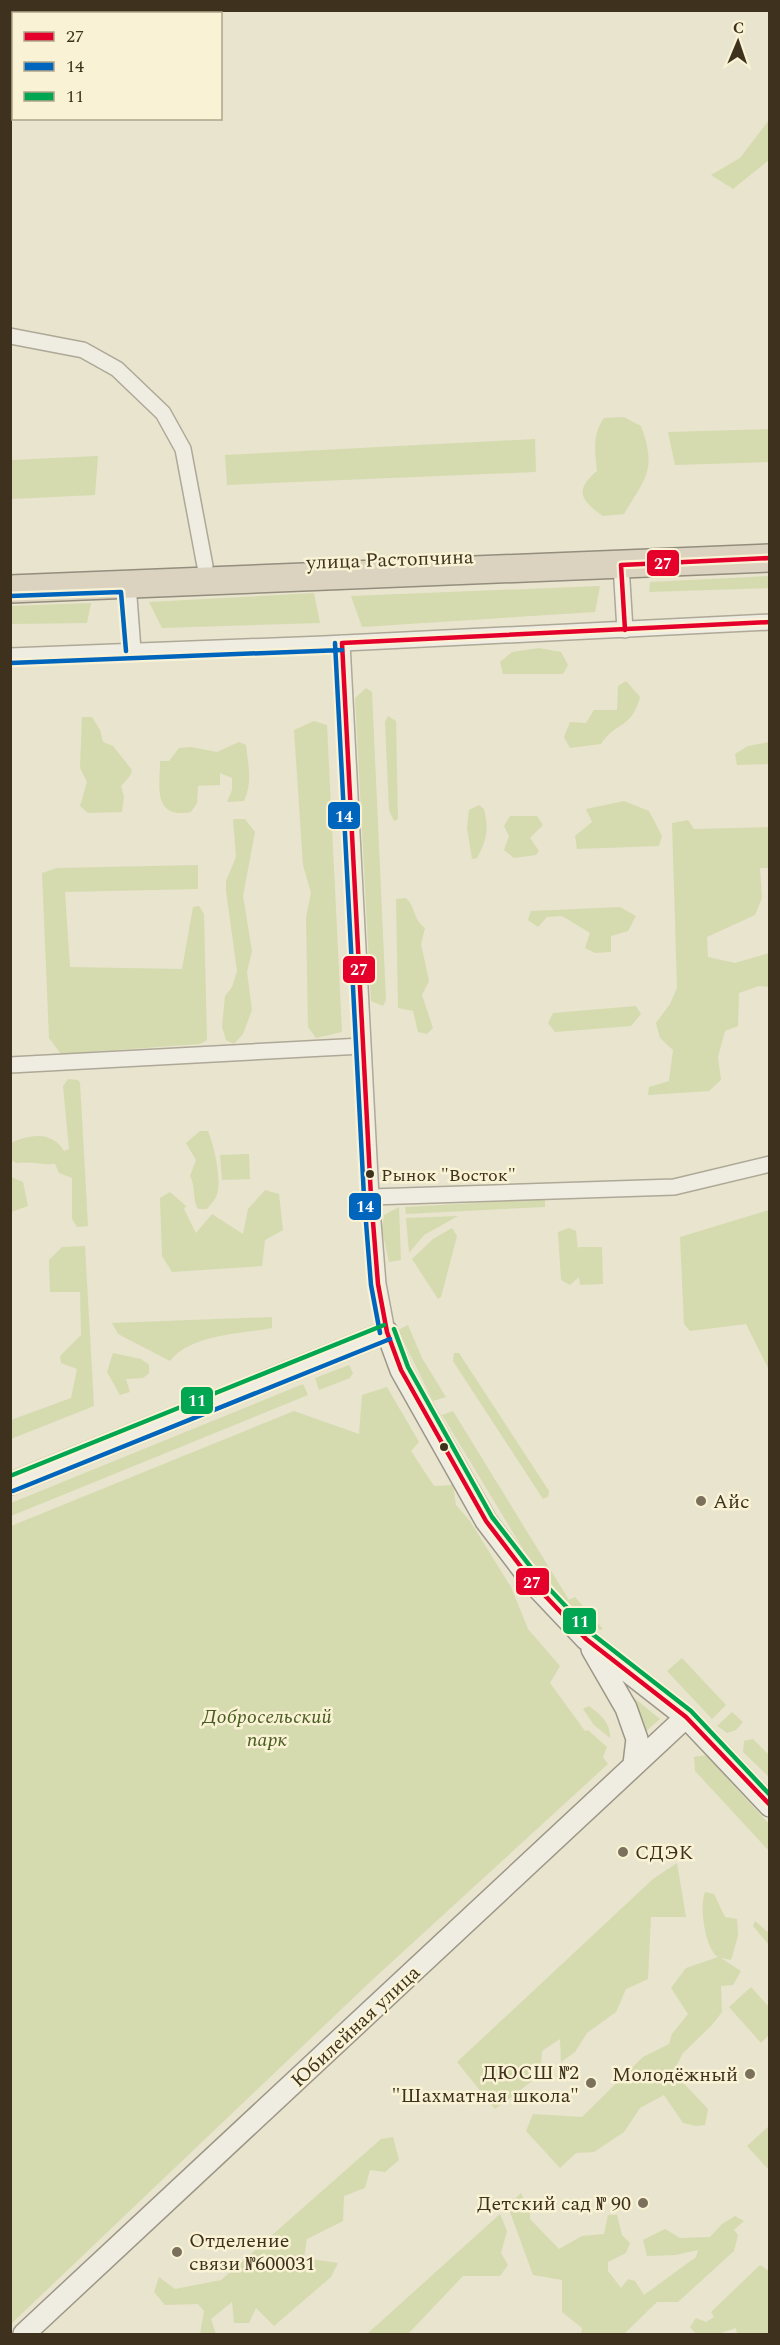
<svg xmlns="http://www.w3.org/2000/svg" width="780" height="2345" viewBox="0 0 780 2345" font-family="Spectral,serif">
<style>
.green{fill:#d5dbaf}
.lines{fill:none;stroke-linecap:round;stroke-linejoin:round}
.street-casing{stroke:#aea897;stroke-width:18}
.secondary-casing{stroke:#9d9787;stroke-width:24}
.highway-casing{stroke:#938d7e;stroke-width:30}
.street{stroke:#efece1;stroke-width:15}
.secondary{stroke:#efece1;stroke-width:21}
.highway{stroke:#dbd3bf;stroke-width:27}
.bus-1-casing{stroke:#f9f2d4;stroke-width:9}
.bus-2-casing{stroke:#f9f2d4;stroke-width:9}
.bus-3-casing{stroke:#f9f2d4;stroke-width:9}
.bus-1{stroke:#e4002b;stroke-width:4.5}
.bus-2{stroke:#0065bd;stroke-width:4.5}
.bus-3{stroke:#00a651;stroke-width:4.5}
.bus-dot{fill:#3e311d;stroke:#f9f2d4;stroke-width:2}
.poi-dot{fill:#7a705b;stroke:#f9f2d4;stroke-width:2}
.labels{text-anchor:middle;stroke-width:5;stroke-linejoin:round;paint-order:stroke}
.bus-label{font-size:18px;fill:#3e311d;stroke:#f9f2d4;text-anchor:start}
.street-label{font-size:20px;fill:#3e311d;stroke:#f9f2d4}
.poi-label{font-size:20px;fill:#3e311d;stroke:#f9f2d4;text-anchor:start}
.park-label{font-size:20px;font-style:italic;fill:#485d22;stroke:#f9f2d4}
.line-badge{stroke:#f9f2d4;stroke-width:2}
.badge-label{font-size:16px;text-anchor:middle;font-weight:bold;fill:#fff}
</style>
<rect width="100%" height="100%" fill="#e8e4ce"/>
<path class="green" d="M769 120V160L733 189 711 175 740 158Z
M624 417 641 426C657 470 646 477 624 514L603 516C582 501 573 491 597 471 595 453 592 434 604 418Z
M769 429V462L675 465 668 432Z
M535 439 536 472 227 485 225 455Z
M98 456 95 495 11 499V460Z
M769 576V588L649 592 650 582Z
M600 586 595 612 362 627 351 596Z
M314 593 320 623 162 628 149 602Z
M91 603 87 623 11 624V606Z
M539 648 561 652 568 665 563 674H503L500 662 512 652Z
M626 681 640 697C632 729 616 721 601 744L570 748 564 737 570 722 586 723 594 710H617L618 686Z
M366 688 372 692 386 1000 383 1006 371 1001 355 698Z
M388 716 396 721 398 819 394 821 389 810 385 722Z
M82 717H92L100 730 103 742 113 746 132 770 130 776 121 786 124 797 122 812 88 813 80 806 87 782 80 768Z
M314 721 327 725 342 1032 316 1038 308 1027 306 917 311 893 303 865 294 730Z
M239 742 246 745C248 765 253 782 244 801L227 802 232 790V778L220 773V785L198 786 197 803 191 812C152 819 160 786 160 761H169L179 748 191 747 217 752Z
M769 742V764L737 765 735 754 748 746Z
M624 801 649 811 662 836 659 846 577 849 575 836 592 822 586 809Z
M479 805 484 809C489 829 487 840 477 858L472 859 467 828 469 810Z
M510 816H537L543 825 530 838 539 851 536 855 514 858 504 850 509 836 504 826Z
M233 819H245L255 832 243 896 252 951 247 972 252 1010 243 1034 234 1044 226 1040 222 1027 225 996 232 987 237 971 226 891V881L236 857Z
M688 820 694 829 769 827V868H760L762 898 755 915 707 937 708 957 735 963 769 953V987L759 986 739 993 738 1026 725 1031 718 1057 721 1080 709 1091 648 1095 649 1087 669 1081 673 1050 660 1038 656 1023 670 1004 677 988 672 823Z
M198 865V889L65 892 70 967 182 969 193 907 199 906 204 914 207 1040 200 1044 61 1054 49 1038 42 873 57 868Z
M406 898C416 907 412 918 425 928L421 944 429 981 422 995 433 1028 427 1034 418 1032 413 1011 398 1008 396 899Z
M620 907 636 916 628 931 611 936V952L595 953 585 948 590 933 562 916 547 917 538 927 528 920 531 911Z
M636 1006 641 1014 631 1026 555 1032 548 1023 553 1013Z
M68 1079 78 1080 80 1083 88 1226 77 1227 72 1219V1178L59 1173 55 1164C41 1165 30 1161 16 1163L11 1160V1143C29 1135 51 1130 64 1151L69 1149 63 1086Z
M200 1131H208C214 1145 223 1184 216 1197 214 1201 210 1205 207 1209H198C192 1199 196 1187 190 1176L196 1160 186 1143Z
M249 1154 250 1179 222 1180 220 1155Z
M11 1177 23 1182 28 1206 11 1212Z
M265 1190 279 1194 283 1230 265 1240 262 1266 172 1272 162 1256 160 1198 170 1192 186 1206 184 1209 196 1233 212 1214 243 1234 248 1209Z
M545 1199V1207L406 1214 405 1207Z
M399 1207 401 1260 389 1262 382 1230 384 1215Z
M769 1210H770L769 1370 746 1324 690 1331 684 1324 680 1237Z
M458 1216 424 1235 409 1253 406 1218Z
M452 1228 457 1236 441 1297 438 1299 412 1259 433 1239Z
M569 1228 576 1231 578 1250 579 1247H602L603 1284 580 1285 579 1277 570 1285 561 1280 558 1232Z
M85 1246 94 1406 11 1439V1420L71 1398 77 1369 61 1363 60 1356 81 1335 80 1292H50L49 1260 62 1247Z
M272 1317V1328C241 1334 191 1334 170 1361L118 1334 112 1323Z
M408 1325 422 1358 446 1397 433 1401 398 1330Z
M113 1353 141 1359 149 1365V1373L143 1378 126 1379 130 1392 120 1395 107 1372Z
M454 1353H459L549 1491 548 1497 543 1499 453 1361Z
M349 1365 353 1373 350 1378 319 1390 315 1378Z
M303 1384 308 1395 11 1516V1503Z
M387 1387 419 1442 411 1451 434 1486 453 1485 456 1505 470 1521 511 1587 528 1629 560 1666 550 1683 585 1731 588 1730 607 1747 603 1757 608 1764 370 1982 11 2324V1526L294 1411 359 1434 362 1395Z
M453 1411 569 1600 575 1597 603 1629 600 1630 566 1602 526 1554 442 1415Z
M682 1658 726 1705 712 1719 667 1671Z
M628 1693 660 1719 644 1733Z
M589 1706C600 1714 611 1723 610 1738L594 1725 583 1709Z
M732 1712 743 1722 736 1730 727 1733 717 1726Z
M753 1739 769 1755V1777L743 1752 744 1741Z
M706 1755 769 1824V1851L695 1771 694 1757Z
M677 1863 686 1917H651L648 1979 626 1989 616 2012 587 2033 575 2052 561 2062 560 2039 542 2051 540 2075 495 2109 457 2062 653 1879Z
M705 1892 714 1894 725 1917 737 1919 738 1936 731 1960 721 1958 741 1971 733 1985 721 1986 722 2012 712 2025 683 2053 673 2072 708 2109 705 2125 696 2126 683 2123 664 2095 640 2108 624 2132 594 2152 576 2153 560 2168 526 2131 533 2114 582 2117 643 2057 669 2044 672 2034 688 2014 671 1988 686 1968 718 1957C705 1949 699 1906 705 1892Z
M755 1921 769 1933V1945L753 1926Z
M751 1987 769 2007V2035L761 2043 729 2007Z
M769 2126 770 2168 768 2169 747 2146Z
M393 2137 399 2160 385 2172 370 2170 365 2188 344 2196 343 2221 307 2239 304 2258 338 2263 331 2277 274 2326 256 2308 249 2323H234L232 2302 211 2319 216 2334H200L204 2311 198 2304 165 2305 154 2292 159 2277 175 2289 221 2280 381 2139Z
M521 2193 530 2211V2219L559 2249 582 2236 604 2234 608 2215H617L622 2235 630 2243 626 2253 608 2262V2271L621 2288 628 2279 635 2281 644 2295 696 2257 698 2250 675 2255 647 2256 643 2240 665 2229 680 2238 710 2237 722 2224 735 2216 744 2221 734 2230 738 2235 734 2251 678 2302H657L624 2334H581L582 2328 562 2312V2280L533 2275 510 2212 509 2204Z
M500 2214 507 2231 501 2253 508 2265 500 2276H463L408 2334H367Z
M760 2265 769 2271V2334H737L736 2328 718 2334H696L690 2327 696 2318 706 2322 714 2317 711 2312Z"/>
<g class="lines">
<g class="street-casing">
<path id="street" d="M10 336 83 350 117 369 163 413 183 449 205 566
M621 565 625 630
M128 584 133 650
M342 643 371 1197 378 1284 387 1332
M10 656 324 644 770 622
M10 1065 362 1046
M371 1197 674 1187 770 1164"/>
</g>
<g class="secondary-casing">
<path id="secondary" d="M10 1484 387 1332 401 1370 486 1521 534 1584 586 1639 686 1717 770 1806
M592 1649 626 1708 637 1739 634 1764
M24 2334 686 1717"/>
</g>
<g class="highway-casing">
<path id="highway" d="M10 589 770 558"/>
</g>
<use href="#street" class="street"/>
<use href="#secondary" class="secondary"/>
<use href="#highway" class="highway"/>
<g class="bus-1-casing">
<path id="bus-1" d="M625 630 621 565 770 558
M342 643 371 1197 378 1284 387 1332 401 1370 486 1521 534 1584 586 1639 686 1717 770 1805
M342 643 770 622"/>
</g>
<g class="bus-2-casing">
<path id="bus-2" d="M10 596 121 592 126 651
M335 643 364 1197 371 1285 380 1333
M10 663 342 650
M13 1491 390 1339"/>
</g>
<g class="bus-3-casing">
<path id="bus-3" d="M394 1329 408 1367 492 1517 540 1579 591 1633 691 1711 770 1795
M10 1476 384 1325"/>
</g>
<use href="#bus-1" class="bus-1"/>
<use href="#bus-2" class="bus-2"/>
<use href="#bus-3" class="bus-3"/>
</g>
<g class="bus-dot">
<circle cx="370" cy="1174" r="5"/>
<circle cx="444" cy="1447" r="5"/>
</g>
<g class="poi-dot">
<circle cx="701" cy="1501" r="6"/>
<circle cx="623" cy="1852" r="6"/>
<circle cx="750" cy="2074" r="6"/>
<circle cx="591" cy="2083" r="6"/>
<circle cx="643" cy="2203" r="6"/>
<circle cx="177" cy="2252" r="6"/>
</g>
<g class="labels">
<g class="bus-label">
<text x="381" y="1181">Рынок "Восток"</text>
</g>
<g class="street-label">
<text transform="translate(390 559) rotate(-2)" y="7">улица Растопчина</text>
<text transform="translate(355 2026) rotate(-43)" y="7">Юбилейная улица</text>
</g>
<g class="poi-label">
<text x="713" y="1508">Айс</text>
<text x="635" y="1859">СДЭК</text>
<text x="579" y="2079" text-anchor="end">ДЮСШ №2<tspan x="579" dy="23">"Шахматная школа"</tspan></text>
<text x="738" y="2081" text-anchor="end">Молодёжный</text>
<text x="631" y="2210" text-anchor="end">Детский сад № 90</text>
<text x="189" y="2247">Отделение<tspan x="189" dy="23">связи №600031</tspan></text>
</g>
<g class="park-label">
<text x="267" y="1723">Добросельский<tspan x="267" dy="23">парк</tspan></text>
</g>
</g>
<g class="line-badge">
<rect x="646" y="549" width="34" height="28" rx="6" fill="#e4002b"/>
<rect x="327" y="801" width="34" height="29" rx="6" fill="#0065bd"/>
<rect x="342" y="955" width="34" height="29" rx="6" fill="#e4002b"/>
<rect x="348" y="1192" width="34" height="29" rx="6" fill="#0065bd"/>
<rect x="180" y="1386" width="34" height="29" rx="6" fill="#00a651"/>
<rect x="515" y="1567" width="35" height="29" rx="6" fill="#e4002b"/>
<rect x="562" y="1607" width="35" height="28" rx="6" fill="#00a651"/>
</g>
<g class="badge-label">
<text x="663" y="569">27</text>
<text x="344" y="822">14</text>
<text x="359" y="975">27</text>
<text x="365" y="1212">14</text>
<text x="197" y="1406">11</text>
<text x="532" y="1588">27</text>
<text x="580" y="1627">11</text>
</g>
<rect width="780" height="2345" fill="none" stroke="#3e311d" stroke-width="24"/>
<rect x="12" y="12" width="210" height="108" fill="#f9f2d4" stroke="#aea58b" stroke-width="1.5"/>
<rect x="24" y="32" width="30" height="9" fill="#e4002b" stroke="#aea58b" stroke-width="1.5"/>
<text x="66" y="42" font-size="18" fill="#3e311d">27</text>
<rect x="24" y="62" width="30" height="9" fill="#0065bd" stroke="#aea58b" stroke-width="1.5"/>
<text x="66" y="72" font-size="18" fill="#3e311d">14</text>
<rect x="24" y="92" width="30" height="9" fill="#00a651" stroke="#aea58b" stroke-width="1.5"/>
<text x="66" y="102" font-size="18" fill="#3e311d">11</text>
<g transform="translate(738 42) rotate(2)" stroke="#f9f2d4" stroke-width="4.5" paint-order="stroke">
<path d="M0-4.5L10 22L0 15L-10 22Z" fill="#3e311d"/>
<text y="-9" font-size="16" font-weight="bold" text-anchor="middle" fill="#3e311d">С</text>
</g>
</svg>
